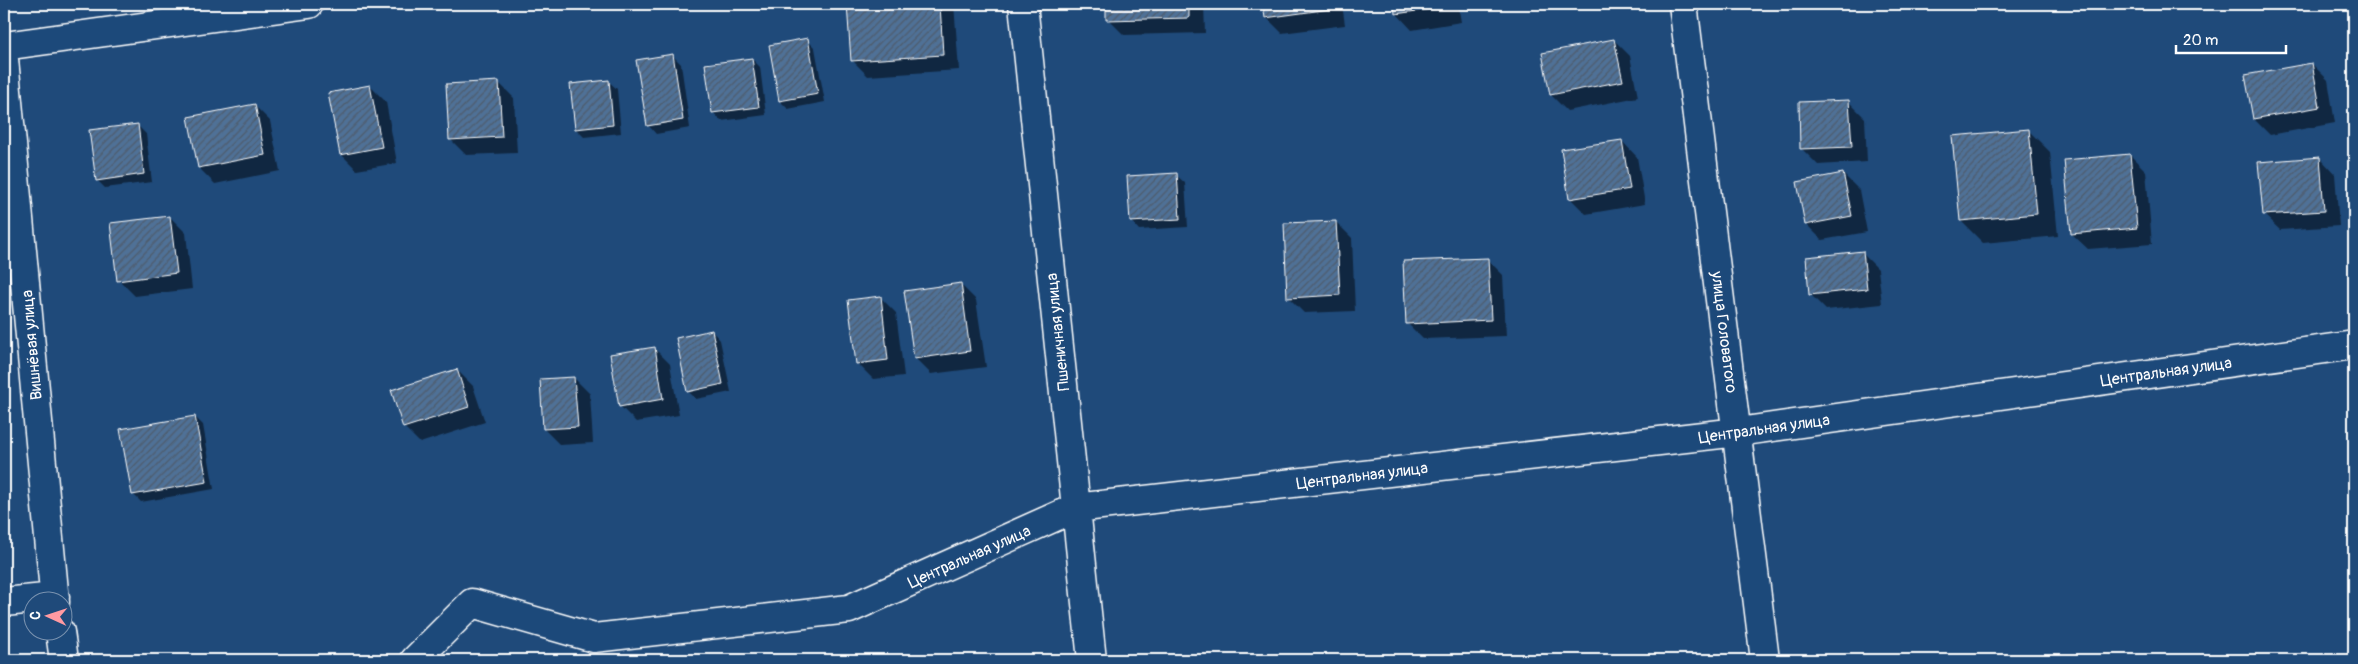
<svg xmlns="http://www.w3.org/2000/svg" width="2358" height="664" viewBox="0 0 2358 664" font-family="Pangolin,sans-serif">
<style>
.shadow{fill:#0007}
.building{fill:url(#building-hatch);stroke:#fff}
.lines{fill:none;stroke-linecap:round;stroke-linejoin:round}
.minor-casing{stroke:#fff;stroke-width:31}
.minor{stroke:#1f4a7a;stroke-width:28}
.labels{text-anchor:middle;stroke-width:4;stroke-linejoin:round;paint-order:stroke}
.street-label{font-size:16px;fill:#fff;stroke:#1f4a7a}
</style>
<defs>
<pattern id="building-hatch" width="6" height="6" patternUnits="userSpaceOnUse" patternTransform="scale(1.25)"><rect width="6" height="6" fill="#507197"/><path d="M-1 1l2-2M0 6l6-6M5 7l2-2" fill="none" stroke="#4e5b6a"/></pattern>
</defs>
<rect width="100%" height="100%" fill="#1f4a7a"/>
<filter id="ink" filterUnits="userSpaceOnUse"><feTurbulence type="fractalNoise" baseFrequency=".02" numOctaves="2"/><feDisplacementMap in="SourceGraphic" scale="10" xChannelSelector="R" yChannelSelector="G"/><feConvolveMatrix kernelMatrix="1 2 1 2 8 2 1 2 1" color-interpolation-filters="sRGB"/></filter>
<g filter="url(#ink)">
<path class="shadow" d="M849 4H954L959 70 868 76 852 60Z
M1107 4H1204L1205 33 1124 35 1108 19Z
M1264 4H1342L1345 25 1282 33 1266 17Z
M1395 4H1458L1461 22 1412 30 1397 14Z
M1531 4H1549L1533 6Z
M807 40 815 48 825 102 788 109 780 101Z
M1614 40 1630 56 1638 97 1567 111 1551 95 1543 54Z
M673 56 681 64 690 128 656 134 648 125Z
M752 59 760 67 766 115 721 121 713 112Z
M2312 64 2328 80 2335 123 2270 135 2254 119Z
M608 81 617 89 621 133 584 137 576 129Z
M498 82 514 98 517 153 466 155 450 139Z
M370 86 386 102 397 163 357 170 341 154Z
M1849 102 1865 118 1867 162 1818 165 1802 149Z
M254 105 270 121 280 171 215 184 199 168Z
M137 125 146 134 152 182 105 188 97 180Z
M2028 130 2050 152 2058 236 1983 243 1961 221Z
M1622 141 1637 157 1645 204 1586 214 1570 198Z
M2130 155 2146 171 2152 244 2088 249 2072 234Z
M2320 158 2335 174 2339 226 2280 230 2264 215Z
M1843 174 1859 190 1867 232 1822 240 1806 224Z
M1176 175 1185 183 1188 227 1139 230 1131 221Z
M170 217 186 233 192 289 135 296 119 280Z
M1336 222 1352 238 1355 311 1304 313 1288 297Z
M1862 253 1878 269 1882 304 1826 310 1810 294Z
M1487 259 1503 275 1506 336 1423 339 1407 323Z
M960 284 976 300 986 367 931 374 915 358Z
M880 297 896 313 904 376 873 379 857 363Z
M712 331 720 340 731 392 696 399 688 391Z
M654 348 670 364 679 415 636 422 620 406Z
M457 370 473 386 485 422 420 443 404 427Z
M574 378 590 394 593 443 560 445 544 429Z
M195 417 203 425 214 489 141 502 133 494Z"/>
<path class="building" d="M847 4H940L943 55 851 61Z
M1106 4H1189V18L1106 20Z
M1263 4H1329L1330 9 1265 18Z
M1394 4H1445L1446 7 1395 14Z
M808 38 818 94 779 101 769 45Z
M1614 39 1623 81 1550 95 1542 53Z
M673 54 683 120 647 126 636 60Z
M752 58 759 107 712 113 705 64Z
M2312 63 2320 107 2253 119 2245 75Z
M609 80 613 125 575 129 570 84Z
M499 81 502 137 449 140 446 84Z
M370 85 382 147 340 155 328 93Z
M1849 100 1852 147 1800 149 1799 102Z
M255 104 265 155 198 168 188 117Z
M138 124 144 174 96 181 89 130Z
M2029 129 2037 214 1960 221 1952 136Z
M1622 140 1630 189 1569 199 1561 149Z
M2130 154 2137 228 2071 234 2064 160Z
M2320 157 2324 211 2263 215 2258 162Z
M1177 173 1180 219 1130 222 1127 176Z
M1843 173 1852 216 1805 225 1797 182Z
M170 216 177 273 117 281 110 223Z
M1336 221 1340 295 1287 298 1284 223Z
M1863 251 1867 289 1809 295 1806 257Z
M1488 258 1491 320 1406 324 1403 261Z
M961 283 970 351 914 359 904 291Z
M881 296 888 360 856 364 848 300Z
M712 330 723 384 687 392 676 338Z
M655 347 663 399 619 407 610 354Z
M457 369 469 407 403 428 391 390Z
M574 377 578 427 543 429 540 379Z
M195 416 207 482 132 495 120 429Z"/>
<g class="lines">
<g class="minor-casing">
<path id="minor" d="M1023 4 1092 660
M1683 4 1765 660
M4 46 309 4
M4 59 55 602
M4 602 55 597
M60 632 64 660
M415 660 472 603 594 638 849 609 1075 508 1738 432 2354 345"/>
</g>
<use href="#minor" class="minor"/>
</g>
</g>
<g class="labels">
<g class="street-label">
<text transform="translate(1057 332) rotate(-96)" y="6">Пшеничная улица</text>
<text transform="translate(1725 332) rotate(83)" y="6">улица Головатого</text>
<text transform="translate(31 345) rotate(-95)" y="6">Вишнёвая улица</text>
<text transform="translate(2166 371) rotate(-8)" y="6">Центральная улица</text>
<text transform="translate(1764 428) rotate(-8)" y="6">Центральная улица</text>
<text transform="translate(1362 475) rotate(-7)" y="6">Центральная улица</text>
<text transform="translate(969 556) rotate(-24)" y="6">Центральная улица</text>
</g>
</g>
<rect width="2358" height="664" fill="none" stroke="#1f4a7a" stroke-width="20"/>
<rect x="10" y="10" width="2338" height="644" fill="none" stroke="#fff" stroke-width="2" filter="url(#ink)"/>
<g transform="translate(48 616) rotate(273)"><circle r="24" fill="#1f4a7a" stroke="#7992af"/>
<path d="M0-4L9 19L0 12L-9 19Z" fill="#ff9aa2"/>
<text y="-8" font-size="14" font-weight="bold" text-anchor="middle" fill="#ffffff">С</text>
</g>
<path d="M2176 45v8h110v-8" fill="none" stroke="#ffffff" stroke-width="2.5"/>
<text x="2183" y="45" font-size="15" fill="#ffffff" stroke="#1f4a7a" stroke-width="4" paint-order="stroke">20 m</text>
</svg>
